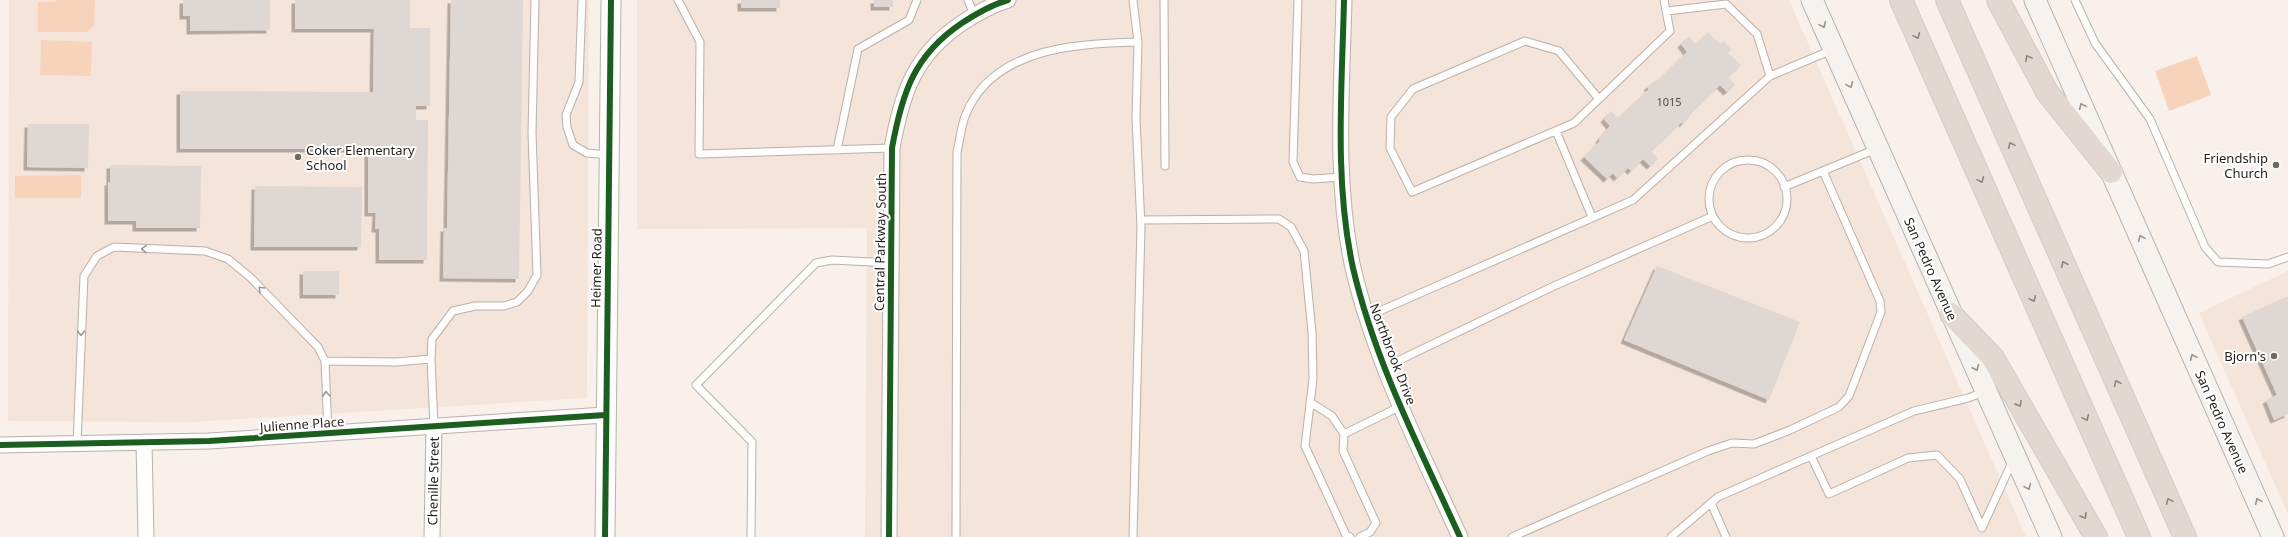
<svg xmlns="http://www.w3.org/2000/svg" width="2288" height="537" viewBox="0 0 2288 537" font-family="'Noto Sans',sans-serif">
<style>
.built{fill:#f4e4da}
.green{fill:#f8d3bb}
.building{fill:#ded7d3;filter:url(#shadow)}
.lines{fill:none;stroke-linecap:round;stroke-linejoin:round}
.service-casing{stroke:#b8b1ac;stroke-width:9}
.minor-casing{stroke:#b8b1ac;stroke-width:17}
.tertiary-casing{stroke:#b8b1ac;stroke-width:21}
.secondary-casing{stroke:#b8b1ac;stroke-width:23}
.motorway-casing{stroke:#d1ccca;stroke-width:24}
.service{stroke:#fefdfc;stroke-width:7}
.minor{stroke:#fefdfc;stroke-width:15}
.tertiary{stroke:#fefdfc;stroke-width:19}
.secondary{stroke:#f6f2ef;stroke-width:21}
.motorway{stroke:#e2d8d1;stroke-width:22}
.cycleway-casing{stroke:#fff;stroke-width:8}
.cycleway{stroke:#1b5e20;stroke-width:6}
.oneway{stroke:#97938f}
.oneway2{stroke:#8c847f}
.oneway3{stroke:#9b9996}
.poi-dot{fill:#6e6863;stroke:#fff;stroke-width:1.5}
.labels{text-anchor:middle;stroke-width:4;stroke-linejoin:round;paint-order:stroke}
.number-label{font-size:11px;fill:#534d49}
.poi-label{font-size:13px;fill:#231e1a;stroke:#fff;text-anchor:end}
.street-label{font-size:13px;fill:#231e1a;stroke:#fff}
</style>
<defs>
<filter id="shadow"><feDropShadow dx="-3.5" dy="3.5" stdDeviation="0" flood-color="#0004"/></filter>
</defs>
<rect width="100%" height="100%" fill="#f9f0eb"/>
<path class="built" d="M9 0H589L587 398 191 422 8 421Z
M637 0H1789L2026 537H865L867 228 637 229Z
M2288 271V514L2199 313Z"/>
<path class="green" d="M56 0H95L94 26 87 32H38V2H56Z
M41 40 92 42 91 76 40 75Z
M2197 56 2211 95 2169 111 2155 71Z
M81 175V198H15V176Z"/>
<path class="building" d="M183 0H270V30L190 31V16H183Z
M295 0H410V28H430V106H416V120H428L427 260H379V229H375L376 213H368V149H180V91L373 92 374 29H295Z
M451 0H523L519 279 443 278 444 228H447Z
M741 0H780V8H741Z
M874 0H893V7H874Z
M1708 32 1721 45 1723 41 1731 49 1728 53 1741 65 1728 77 1735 85 1727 92 1720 85 1689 115 1690 116 1683 124 1682 122 1651 151 1658 159 1650 166 1643 159 1631 171 1628 168 1617 178 1613 173 1607 179 1584 157 1600 141 1599 139 1610 126 1604 119 1611 111 1618 118 1649 89 1647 87 1656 80 1658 81 1687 52 1681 44 1689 36 1696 45Z
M28 124H89L88 168 27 167Z
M110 165 201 166 200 228H136V221H108V182H110Z
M255 186 362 187 361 247H254Z
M1657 266 1800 322 1769 400 1624 340Z
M303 271H339V295H303Z
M2288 296V414L2274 420 2266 400 2277 395 2242 317Z"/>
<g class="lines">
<g class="service-casing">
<path id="service" d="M582 0 579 82 566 115 567 127 573 145 587 153 608 155
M678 0 700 42 699 154 892 148
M968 0 974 15
M1133 0 1138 42 1136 118 1141 227 1133 537
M1164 0 1165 166
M1298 0 1293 162 1300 177 1313 179 1342 177
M2075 0 2095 43 2150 119 2205 247 2218 262 2268 264 2288 257
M1667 11 1726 4 1757 34 1770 76
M1599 99 1559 51 1525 41 1413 89 1391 117 1390 148 1412 192 1574 123 1670 31 1664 0
M1556 131 1592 217
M837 150 858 49 909 20 917 0
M1709 199a39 39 0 1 1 78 0a39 39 0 1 1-78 0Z
M1784 187 1876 149
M1141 220 1279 219 1291 227 1304 251 1312 332 1313 379 1305 446 1346 535 1350 537
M1366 317 1633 200 1770 76 1832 50
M431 359 432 339 453 311 475 306H504L517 302 528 291 537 275 532 133 535 0
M325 361 396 362 431 359 434 426
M1385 367 1554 286 1713 216
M1984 392 1968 398 1914 411 1811 456 1829 494 1908 458 1937 455 1960 479 1982 528 2013 460
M1310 402 1332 416 1344 434
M77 443 84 276 97 256 114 247 205 251 228 259 250 277 318 347 325 361 328 433
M1711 503 1726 537
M751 537 752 442 696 385 816 263 832 260 891 263
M956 537 957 152C960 140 961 125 966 114 993 48 1077 43 1138 42
M1360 537 1370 532 1376 523 1343 451 1344 434 1401 406
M1512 537 1708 451 1732 443 1754 444 1790 430 1839 407 1849 396 1859 370 1881 312 1880 301 1823 171
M1671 537 1718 497 1811 456"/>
</g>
<g class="minor-casing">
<path id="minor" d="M1344 0C1342 89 1334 181 1353 268 1375 362 1420 449 1460 537
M144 442 146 537
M0 445 209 441 605 415
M432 537 434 426
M889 537 892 148C902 93 914 55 962 23 977 13 991 5 1008 0"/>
</g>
<g class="tertiary-casing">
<path id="tertiary" d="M605 537 611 0"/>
</g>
<g class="secondary-casing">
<path id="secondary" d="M1812 0 2051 537
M2035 0 2273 537"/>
</g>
<g class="motorway-casing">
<path id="motorway" d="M1901 0 2139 537
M1947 0 2185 537
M1998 0 2047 92 2111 172
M1951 314 1993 358 2096 537"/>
</g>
<use href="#service" class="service"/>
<use href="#minor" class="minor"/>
<use href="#tertiary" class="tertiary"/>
<use href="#secondary" class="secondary"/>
<use href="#motorway" class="motorway"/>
<g class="cycleway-casing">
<path id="cycleway" d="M1344 0C1342 89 1334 181 1353 268 1375 362 1420 449 1460 537
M0 445 209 441 605 415
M605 537 611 0
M889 537 892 148C902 93 914 55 962 23 977 13 991 5 1008 0"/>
</g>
<use href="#cycleway" class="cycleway"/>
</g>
<defs><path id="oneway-chevron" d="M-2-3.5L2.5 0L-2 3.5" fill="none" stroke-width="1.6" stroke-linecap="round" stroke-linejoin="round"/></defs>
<g class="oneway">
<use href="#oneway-chevron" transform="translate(1823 25) rotate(66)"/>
<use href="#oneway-chevron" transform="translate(1850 85) rotate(66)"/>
<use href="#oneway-chevron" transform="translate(2082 106) rotate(-114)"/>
<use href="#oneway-chevron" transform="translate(2141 238) rotate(-114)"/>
<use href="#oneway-chevron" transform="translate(2193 357) rotate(-114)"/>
<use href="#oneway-chevron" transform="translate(1976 368) rotate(66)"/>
<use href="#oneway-chevron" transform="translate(2028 487) rotate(66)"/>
<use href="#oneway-chevron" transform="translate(2258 501) rotate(-114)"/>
</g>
<g class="oneway2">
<use href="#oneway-chevron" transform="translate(1917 36) rotate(66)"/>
<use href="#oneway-chevron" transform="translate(2028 58) rotate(-118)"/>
<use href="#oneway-chevron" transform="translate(2011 145) rotate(-114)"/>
<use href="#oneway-chevron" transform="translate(1981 180) rotate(66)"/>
<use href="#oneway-chevron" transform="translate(2064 264) rotate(-114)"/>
<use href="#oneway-chevron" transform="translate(2033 299) rotate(66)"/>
<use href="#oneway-chevron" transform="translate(2117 383) rotate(-114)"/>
<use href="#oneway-chevron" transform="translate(2019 404) rotate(60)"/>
<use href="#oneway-chevron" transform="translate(2086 418) rotate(66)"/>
<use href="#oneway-chevron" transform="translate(2169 501) rotate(-114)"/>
<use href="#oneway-chevron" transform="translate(2084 516) rotate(60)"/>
</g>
<g class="oneway3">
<use href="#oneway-chevron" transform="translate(144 249) rotate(-178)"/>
<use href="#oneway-chevron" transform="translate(261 289) rotate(-134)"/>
<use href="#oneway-chevron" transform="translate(81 333) rotate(91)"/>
<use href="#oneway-chevron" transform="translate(326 394) rotate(-93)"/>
</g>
<g class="poi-dot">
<circle cx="298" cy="157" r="4"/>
<circle cx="2276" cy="165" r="4"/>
<circle cx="2274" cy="356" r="4"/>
</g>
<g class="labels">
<g class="number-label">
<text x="1669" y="106">1015</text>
</g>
<g class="poi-label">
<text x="306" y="155" text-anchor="start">Coker Elementary<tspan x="306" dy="15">School</tspan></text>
<text x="2268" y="163">Friendship<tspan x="2268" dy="15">Church</tspan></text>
<text x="2266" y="361">Bjorn's</text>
</g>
<g class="street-label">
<text transform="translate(880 242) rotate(-89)" y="5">Central Parkway South</text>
<text transform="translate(596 268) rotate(-89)" y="5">Heimer Road</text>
<text transform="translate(1931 269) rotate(66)" y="5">San Pedro Avenue</text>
<text transform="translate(1393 354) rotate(69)" y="5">Northbrook Drive</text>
<text transform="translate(2222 422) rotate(66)" y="5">San Pedro Avenue</text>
<text transform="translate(302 424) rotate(-4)" y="5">Julienne Place</text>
<text transform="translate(433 481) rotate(-89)" y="5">Chenille Street</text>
</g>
</g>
</svg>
